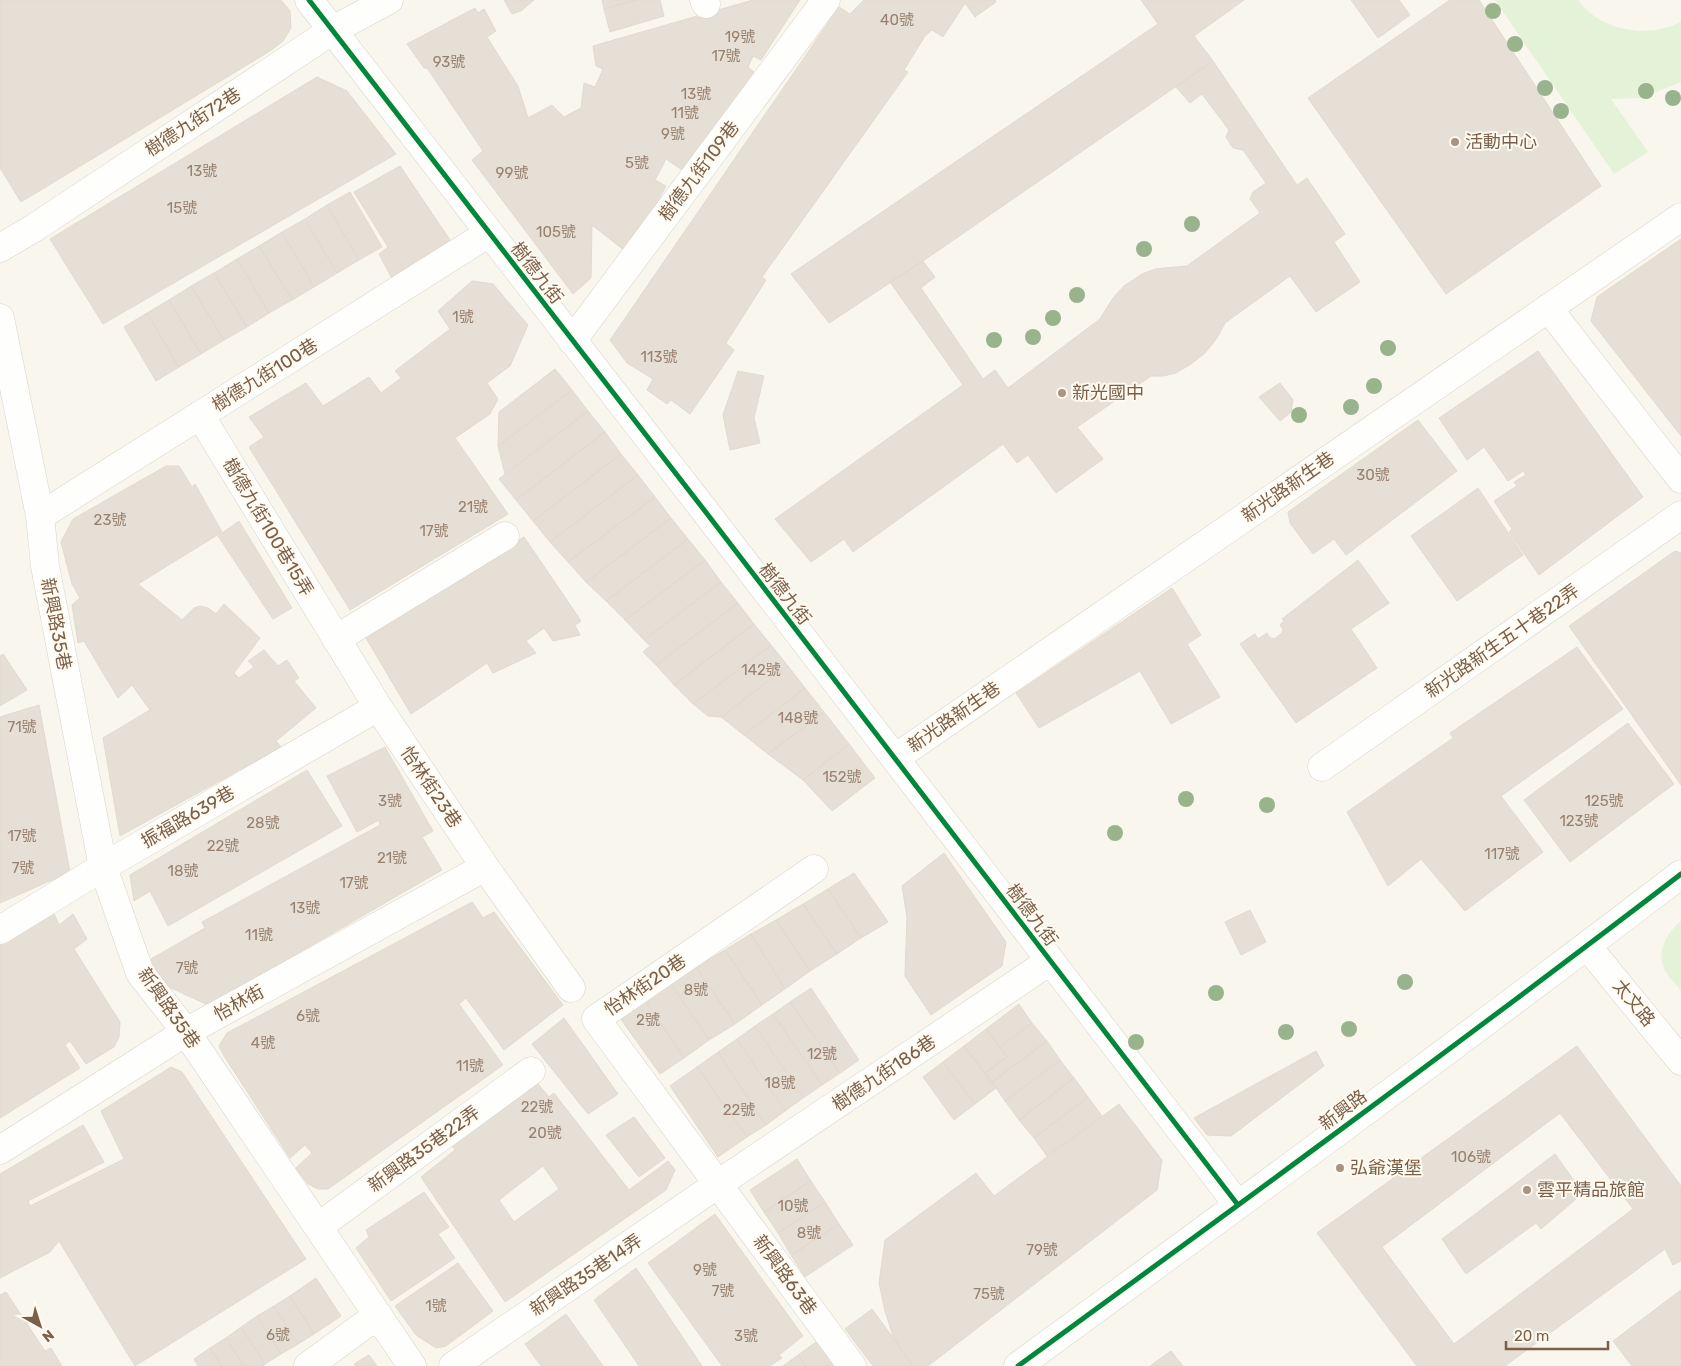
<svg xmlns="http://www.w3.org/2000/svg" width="1681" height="1366" viewBox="0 0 1681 1366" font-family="Rubik,'Noto Sans TC',sans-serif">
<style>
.green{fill:#e4f2d7}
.building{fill:#e6dfd5;stroke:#e3d9cf;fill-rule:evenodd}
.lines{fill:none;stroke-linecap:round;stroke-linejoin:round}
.minor-casing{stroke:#d9d3cc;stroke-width:29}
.minor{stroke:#fefefc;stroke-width:28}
.cycleway-casing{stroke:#fffbf1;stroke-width:8}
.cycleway{stroke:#00873e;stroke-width:5}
.tree{fill:#99b38d}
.poi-dot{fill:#a89483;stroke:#fffbf1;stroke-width:2}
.labels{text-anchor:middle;stroke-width:4;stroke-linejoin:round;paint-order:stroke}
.number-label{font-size:15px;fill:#98816e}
.street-label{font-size:18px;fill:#7c5f49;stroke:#fffbf1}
.poi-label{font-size:18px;fill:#7c5f49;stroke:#fffbf1;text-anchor:start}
</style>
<rect width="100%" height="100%" fill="#f9f6ee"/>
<path class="green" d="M1495 0H1578C1600 31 1648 39 1681 22V82L1642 98 1611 99 1648 152 1614 174Z
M1681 921V991C1674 982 1664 973 1662 962 1659 947 1670 929 1681 921Z"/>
<path class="building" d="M0 0H281L290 11 291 28 283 41 270 51 21 202 0 168Z
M504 0H534L521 11 512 14Z
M602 0H636L604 9Z
M636 0H660L664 16 610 32 604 9Z
M753 0H800L761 60 753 56 748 67 755 73 688 174 666 159 655 180 666 186 656 204 662 208 629 254 592 225 591 278 573 294 472 160 483 151 427 68H424L407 44 475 8 478 13 484 9 496 31 487 37 518 86 528 118 552 105 564 117 581 108 584 83 595 87 603 69 596 66 593 46Z
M864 0H995L996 2 975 17 965 3 943 37 932 30 925 36 904 70 908 72 762 277 766 280 726 343 734 350 690 414 671 400 667 404 647 390 653 379 627 363 610 340 839 7 850 14Z
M1141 0H1244L1194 36 1213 61 923 261 829 323 791 274 1158 24Z
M1351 0H1399L1410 15 1378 38Z
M1450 0H1479L1601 186 1446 294 1308 98Z
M1213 61 1297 185 1307 178 1345 234 1334 242 1360 282 1316 312 1290 276 1225 323 1217 338 1205 353 1191 364 1176 373 1163 376H1151L1077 427 1103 459 1056 493 1028 455 1017 463 1003 444 853 552 844 539 811 562 775 519 963 385 890 282 923 261 935 277 921 288 983 379 995 370 1008 388 1100 319 1113 298 1124 286 1142 274 1155 269 1187 266 1260 213 1250 199 1253 192 1266 183 1243 150 1233 148 1226 137 1229 130 1202 94 1190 103 1176 87Z
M317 77 347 91 396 154 103 324 50 239Z
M400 166 450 240 391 277 379 254 388 247 354 192Z
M350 192 382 247 359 260 327 205Z
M327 205 359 260 337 273 305 219Z
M305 219 337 273 314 287 282 232Z
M282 232 314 287 292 300 259 246Z
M1681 239V436L1591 321 1597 297Z
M259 246 292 300 269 313 237 259Z
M237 259 269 313 247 327 214 273Z
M214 273 247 327 224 340 191 286Z
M472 281 493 284 528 325 510 366 487 383 498 399 490 414 455 438 508 514 350 610 249 447 264 437 249 417 306 383 323 406 369 377 381 393 401 378 395 371 450 329 438 311Z
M191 286 224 340 201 354 169 300Z
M169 300 201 354 179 367 147 313Z
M147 313 179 367 156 381 124 327Z
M1538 351 1643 497 1539 575 1509 532 1512 529 1494 501 1517 486 1514 482 1526 475 1523 471 1508 481 1484 447 1467 460 1439 418Z
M555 369 572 390 498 446 499 412Z
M738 371 764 376 754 418 760 443 730 450 723 415Z
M1280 383 1293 400 1291 412 1280 421 1259 397Z
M572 390 588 411 505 474 498 446Z
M588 411 605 432 516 500 499 479Z
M1418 420 1457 471 1346 555 1334 539 1313 554 1290 523 1288 512Z
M605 432 621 454 533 521 516 500Z
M621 454 638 475 550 542 533 521Z
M166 466H179L192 487 195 484 222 532 138 584 182 620 194 608 200 606 208 608 216 614 224 604 260 638 234 673 239 678 254 667 248 661 264 650 278 666 287 660 299 678 294 681 316 708 276 741 281 747 120 836 103 738 150 710 132 685 118 698 84 641 78 643 72 605 80 598 72 584 61 542 73 519Z
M638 475 655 497 568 562 550 542Z
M1478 488 1523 555 1457 601 1411 536Z
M655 497 671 518 586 582 568 562Z
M671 518 688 539 606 601 586 582Z
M239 521 292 608 273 619 218 536Z
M524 537 581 621 575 625 580 635 553 641 544 628 526 641 536 653 493 673 487 663 411 714 366 638Z
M688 539 705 560 625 620 606 601Z
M1675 551 1681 553V785L1569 626Z
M705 560 721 582 644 640 625 620Z
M1358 560 1389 603 1351 629 1377 668 1296 723 1240 644 1255 634 1258 639 1267 633 1269 637 1274 639 1282 633 1283 629 1280 625 1284 621 1282 619Z
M721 582 738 603 656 665 643 652 650 646 644 640Z
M1172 588 1201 635 1187 644 1220 697 1171 724 1140 671 1039 728 1016 693Z
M738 603 754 624 674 685 656 665Z
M754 624 771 645 693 704 674 685Z
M771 645 788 666 721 717 708 716 693 704Z
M1577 647 1623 709 1501 796 1543 852 1465 911 1421 859 1388 886 1347 812 1453 738 1450 733Z
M3 654 27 690 0 706V656Z
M788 666 805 688 744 735 721 717Z
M805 688 824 712 768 754 744 735Z
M39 705 70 872 0 903V717Z
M824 712 849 744 803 780 768 754Z
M1628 723 1674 784 1570 862 1524 800Z
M849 744 875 778 832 811 803 780Z
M385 747 433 831 422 837 442 870 208 1005 169 987 157 973 151 959 205 928 202 922 380 825 379 820 357 832 327 776Z
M307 770 342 826 168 926 150 891 134 901 130 875Z
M944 853 1006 942 1002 966 931 1015 905 976 907 917 902 886Z
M854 873 888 922 861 938 828 889Z
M828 889 861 938 837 954 803 904Z
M472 902 483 918 494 912 563 1005 504 1050 466 998 459 1004 503 1065 328 1189H318L308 1184 296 1168 312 1153 305 1145 290 1158 224 1056 219 1046 227 1033Z
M803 904 837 954 810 971 776 920Z
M50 905 59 925 73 914 87 939 74 949 120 1022 119 1037 114 1047 86 1064 70 1041 65 1045 80 1068 0 1118V935Z
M1250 910 1266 942 1241 955 1225 922Z
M776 920 810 971 785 989 751 934Z
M751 934 785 989 762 1005 725 950Z
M725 950 762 1005 735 1024 696 967Z
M696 967 735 1024 709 1040 671 984Z
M671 984 709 1040 684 1058 645 1001Z
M811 988 859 1060 840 1073 790 1002Z
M645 1001 684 1058 660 1074 620 1018Z
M790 1002 840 1073 822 1085 773 1014Z
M1019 1004 1032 1023 1000 1047 986 1029Z
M773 1014 822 1085 803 1098 755 1026Z
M564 1018 618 1094 588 1114 532 1044Z
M1032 1023 1047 1041 992 1082 985 1073 1007 1057 1000 1047Z
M755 1026 803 1098 785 1111 737 1039Z
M986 1029 1007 1057 985 1073 964 1046Z
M737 1039 785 1111 766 1125 718 1052Z
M1047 1041 1060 1060 1005 1101 992 1082Z
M964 1046 996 1088 975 1104 943 1062Z
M1577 1046 1681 1186V1261L1673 1265 1665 1249 1505 1366H1417L1317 1233ZM1560 1113 1633 1209 1454 1344 1382 1247Z
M1316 1051 1324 1066 1231 1136 1207 1135 1194 1118Z
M718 1052 766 1125 747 1137 697 1067Z
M1060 1060 1074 1078 1019 1120 1005 1101Z
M943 1062 975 1104 954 1120 923 1077Z
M171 1067 182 1072 306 1259 135 1366 59 1241 50 1252 0 1278V1174L83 1125 104 1162 28 1201 30 1206 124 1159 101 1111Z
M697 1067 747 1137 718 1157 670 1086Z
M1074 1078 1088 1097 1034 1138 1019 1120Z
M538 1084 549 1097 554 1093 629 1190 668 1161 675 1170 666 1190 505 1302 421 1177 455 1150 452 1145ZM543 1166 559 1189 514 1222 499 1200Z
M1088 1097 1102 1116 1047 1156 1034 1138Z
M1119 1104 1162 1160 1157 1190 928 1366H913L894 1339 885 1311 879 1283 885 1240 976 1173 994 1196Z
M634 1117 665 1158 639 1177 606 1135Z
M1555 1154 1583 1193 1541 1229 1536 1223 1466 1274 1442 1239Z
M797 1159 811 1181 764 1212 750 1190Z
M811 1181 825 1202 778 1233 764 1212Z
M424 1192 449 1227 438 1234 455 1258 391 1301 356 1248 369 1237 366 1230Z
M825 1202 839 1224 791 1255 778 1233Z
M715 1214 803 1336 779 1355 782 1358 770 1366H722L648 1263Z
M839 1224 853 1245 805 1277 791 1255Z
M458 1263 493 1311 446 1346 436 1348 416 1335 395 1306Z
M636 1268 702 1366H639L594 1300Z
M316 1278 341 1316 314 1334 290 1296Z
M1681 1290V1366H1632L1613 1341Z
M6 1292 45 1351 51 1348 62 1366H0V1295Z
M290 1296 314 1334 298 1344 274 1306Z
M274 1306 298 1344 281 1354 257 1316Z
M872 1309 894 1339 913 1366H873L845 1329Z
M566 1314 603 1366H541L525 1344Z
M257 1316 281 1354 265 1364 241 1327Z
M241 1327 265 1364 263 1366H244L226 1338Z
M226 1338 244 1366H222L210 1348Z
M819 1340 838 1366H806L798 1355Z
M210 1348 222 1366H198L194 1359Z
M1171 1351 1183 1366H1150Z
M369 1355 377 1366H356L354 1364Z
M798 1355 806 1366H783Z"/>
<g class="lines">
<g class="minor-casing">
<path id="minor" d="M309 0 708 515 1238 1205
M704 0 706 4
M0 248 34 228 333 30 389 0
M1548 308 1681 479
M0 318 40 516 45 566 103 867 140 973 186 1032 412 1366
M572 341 826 0
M200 415 378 707 485 867 571 988
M40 516 489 233
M336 639 505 536
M895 758 1681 217
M1322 767 1681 515
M814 869 596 1019 852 1366
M0 930 103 867 378 707
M1587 946 1681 1061
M0 1150 186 1032 485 867
M318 1227 531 1071
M308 1366 378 1315
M453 1366 718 1184 1050 961
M1018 1366C1240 1204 1463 1041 1681 874"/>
</g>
<use href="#minor" class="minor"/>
<g class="cycleway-casing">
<path id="cycleway" d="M309 0 708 515 1238 1205
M1018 1366C1240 1204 1463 1041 1681 874"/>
</g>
<use href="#cycleway" class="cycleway"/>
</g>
<g class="tree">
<circle cx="1493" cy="11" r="8"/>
<circle cx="1515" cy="44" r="8"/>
<circle cx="1545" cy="88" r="8"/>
<circle cx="1646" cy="91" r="8"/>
<circle cx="1673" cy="98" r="8"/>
<circle cx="1561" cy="111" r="8"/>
<circle cx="1192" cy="224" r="8"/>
<circle cx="1144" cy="249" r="8"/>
<circle cx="1077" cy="295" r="8"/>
<circle cx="1053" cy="318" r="8"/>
<circle cx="1033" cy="337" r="8"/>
<circle cx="994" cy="340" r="8"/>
<circle cx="1388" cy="348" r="8"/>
<circle cx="1374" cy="386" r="8"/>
<circle cx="1351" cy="407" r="8"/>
<circle cx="1299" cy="415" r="8"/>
<circle cx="1186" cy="799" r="8"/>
<circle cx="1267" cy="805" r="8"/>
<circle cx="1115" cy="833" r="8"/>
<circle cx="1405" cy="982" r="8"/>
<circle cx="1216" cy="993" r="8"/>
<circle cx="1349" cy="1029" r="8"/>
<circle cx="1286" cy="1032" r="8"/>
<circle cx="1136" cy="1042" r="8"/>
</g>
<g class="poi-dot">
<circle cx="1455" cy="142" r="5"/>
<circle cx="1062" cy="393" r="5"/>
<circle cx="1340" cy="1168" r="5"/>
<circle cx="1527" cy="1190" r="5"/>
</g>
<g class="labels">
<g class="number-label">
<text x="897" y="25">40號</text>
<text x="740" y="42">19號</text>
<text x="726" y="61">17號</text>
<text x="449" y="67">93號</text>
<text x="696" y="99">13號</text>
<text x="685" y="118">11號</text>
<text x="673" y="139">9號</text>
<text x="637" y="168">5號</text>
<text x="202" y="176">13號</text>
<text x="512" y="178">99號</text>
<text x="182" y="213">15號</text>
<text x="556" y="237">105號</text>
<text x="463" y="322">1號</text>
<text x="659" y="362">113號</text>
<text x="1373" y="480">30號</text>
<text x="473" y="512">21號</text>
<text x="110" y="525">23號</text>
<text x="434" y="536">17號</text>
<text x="761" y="675">142號</text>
<text x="798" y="723">148號</text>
<text x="22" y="732">71號</text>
<text x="842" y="782">152號</text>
<text x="390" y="806">3號</text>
<text x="1604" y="806">125號</text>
<text x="1579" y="826">123號</text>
<text x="263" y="828">28號</text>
<text x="22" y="841">17號</text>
<text x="223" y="851">22號</text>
<text x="1502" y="859">117號</text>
<text x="392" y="863">21號</text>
<text x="23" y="873">7號</text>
<text x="183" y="876">18號</text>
<text x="354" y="888">17號</text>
<text x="305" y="913">13號</text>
<text x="259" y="940">11號</text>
<text x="187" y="973">7號</text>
<text x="696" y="995">8號</text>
<text x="308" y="1021">6號</text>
<text x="648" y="1025">2號</text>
<text x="263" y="1048">4號</text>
<text x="822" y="1059">12號</text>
<text x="470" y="1071">11號</text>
<text x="780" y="1088">18號</text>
<text x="537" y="1112">22號</text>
<text x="739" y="1115">22號</text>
<text x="545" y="1138">20號</text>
<text x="1471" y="1162">106號</text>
<text x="793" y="1211">10號</text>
<text x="809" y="1238">8號</text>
<text x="1042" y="1255">79號</text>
<text x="705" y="1275">9號</text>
<text x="723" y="1296">7號</text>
<text x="989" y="1299">75號</text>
<text x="436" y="1311">1號</text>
<text x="278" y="1340">6號</text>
<text x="746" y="1341">3號</text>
</g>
<g class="street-label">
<text transform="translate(193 122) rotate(-33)" y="6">樹德九街72巷</text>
<text transform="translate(699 171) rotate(-53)" y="6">樹德九街109巷</text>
<text transform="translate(537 273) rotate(52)" y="6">樹德九街</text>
<text transform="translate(265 375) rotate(-32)" y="6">樹德九街100巷</text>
<text transform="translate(1288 487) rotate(-35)" y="6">新光路新生巷</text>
<text transform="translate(268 527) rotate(59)" y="6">樹德九街100巷15弄</text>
<text transform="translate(785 594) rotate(52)" y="6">樹德九街</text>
<text transform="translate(56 624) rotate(79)" y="6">新興路35巷</text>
<text transform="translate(1502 641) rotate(-35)" y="6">新光路新生五十巷22弄</text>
<text transform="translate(954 717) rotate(-35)" y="6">新光路新生巷</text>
<text transform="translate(431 787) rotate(56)" y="6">怡林街23巷</text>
<text transform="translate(188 817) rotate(-30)" y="6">振福路639巷</text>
<text transform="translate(1032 915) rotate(53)" y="6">樹德九街</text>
<text transform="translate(645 985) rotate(-34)" y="6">怡林街20巷</text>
<text transform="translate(239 1003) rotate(-29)" y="6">怡林街</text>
<text transform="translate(1634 1003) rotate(51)" y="6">太文路</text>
<text transform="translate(169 1008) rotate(55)" y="6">新興路35巷</text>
<text transform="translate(884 1073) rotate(-34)" y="6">樹德九街186巷</text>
<text transform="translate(1343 1110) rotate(-37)" y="6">新興路</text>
<text transform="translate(424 1149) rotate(-36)" y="6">新興路35巷22弄</text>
<text transform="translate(586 1275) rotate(-34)" y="6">新興路35巷14弄</text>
<text transform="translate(785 1275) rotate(54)" y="6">新興路63巷</text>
</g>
<g class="poi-label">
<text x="1465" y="148">活動中心</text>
<text x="1072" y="399">新光國中</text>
<text x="1350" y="1174">弘爺漢堡</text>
<text x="1537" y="1196">雲平精品旅館</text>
</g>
</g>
<g transform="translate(40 1326) rotate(141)" stroke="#fffbf1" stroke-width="4" paint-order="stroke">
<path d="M0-4L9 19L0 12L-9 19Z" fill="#7c5f49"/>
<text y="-8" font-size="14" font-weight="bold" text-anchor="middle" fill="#7c5f49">N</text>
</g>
<path d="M1506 1341v8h102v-8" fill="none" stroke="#7c5f49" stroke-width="2.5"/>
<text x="1514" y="1341" font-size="15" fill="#7c5f49" stroke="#fffbf1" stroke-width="4" paint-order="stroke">20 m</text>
</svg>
